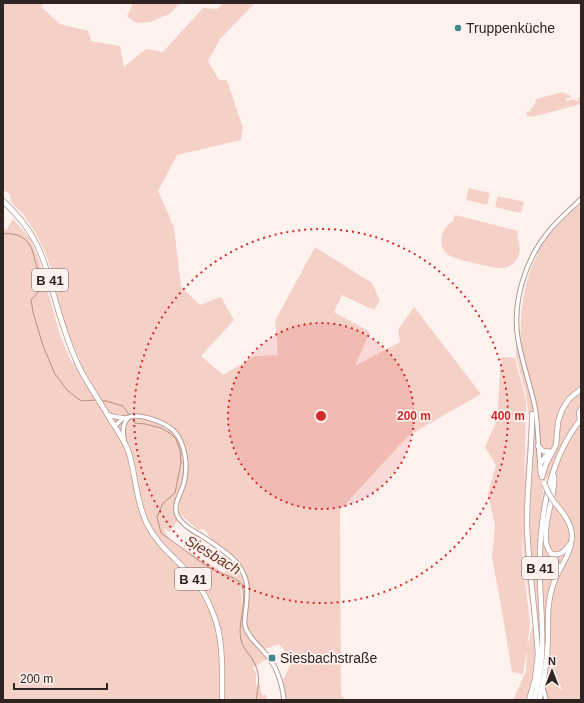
<svg xmlns="http://www.w3.org/2000/svg" width="584" height="703" viewBox="0 0 584 703" font-family="Helvetica,sans-serif">
<style>
.green{fill:#f5d0c7;fill-rule:evenodd}
.lines{fill:none;stroke-linecap:round;stroke-linejoin:round}
.stream{stroke:#b98c81;stroke-width:1}
.minor-casing{stroke:#b49992;stroke-width:5.5}
.major-casing{stroke:#b49992;stroke-width:6}
.minor{stroke:#fff;stroke-width:3.5}
.major{stroke:#fff;stroke-width:4.5}
.major-bridge-casing{stroke:#b49992;stroke-width:6;stroke-linecap:butt}
.major-bridge{stroke:#fff;stroke-width:4.5}
.ring{fill:none;stroke:#d62828;stroke-width:2;stroke-dasharray:2 4}
.poi-dot{fill:#41898f;stroke:#fef2ef;stroke-width:1.5}
.labels{text-anchor:middle;stroke-width:3.5;stroke-linejoin:round;paint-order:stroke}
.shield{fill:#fef2ef;stroke:#6d6260;stroke-width:1}
.shield-label{font-size:13px;font-weight:bold;fill:#2f2422}
.poi-label{font-size:14px;fill:#2f2422;stroke:#fef2ef;text-anchor:start}
.water-label{font-size:15px;font-style:italic;fill:#703427;stroke:#fef2ef}
.centre{fill:#d62828;stroke:#fef2ef;stroke-width:2}
.ring-label{font-size:12px;text-anchor:middle;font-weight:bold;fill:#d62828;stroke:#fef2ef;stroke-width:3.5;stroke-linejoin:round;paint-order:stroke}
</style>
<rect width="100%" height="100%" fill="#fef2ef"/>
<path class="green" d="M3 3H45L41 7 60 24 88 31 91 41 120 46 124 67 146 49 163 52 203 8 217 9 223 3H255L220 39 208 61 219 80H227L243 128 241 140 177 155 158 191 174 227 181 287 200 305 221 297 234 320 201 356 223 375 255 356 278 355 275 321 315 247 372 283 380 301 374 310 342 295 334 312 370 332 355 366 400 342 398 330 414 307 481 394 408 436 340 510 341 695 345 700H286L283 680 290 665 286 652 279 644 265 649 250 635 246 621 248 594 239 588 241 591 243 607 242 621 244 630 247 637 267 659 253 668 256 673V686L260 685 262 695H266L267 700H3V230L7 229 13 219 30 239 39 260 60 335 72 363 80 360 70 339 62 317 57 298 56 281 43 247 35 232 23 214 11 202 10 194 3 190ZM180 503 179 513 198 530 204 529 212 540 236 559 245 571 244 583 242 582 243 581 232 561 229 567 224 573 223 572 179 547 172 542 166 534 164 528 169 532 178 521 174 513 173 505H170Z
M131 3H181L169 14 150 22 136 23 127 16 132 5Z
M562 92 571 96 570 98H566V101L574 99 576 101H578L577 98 581 97V104L533 117 528 116 526 114 527 112 531 111 530 109 534 106 536 99Z
M469 188 490 193 487 205 466 200Z
M498 196 524 202 521 213 495 207Z
M581 204V700H513L526 671 527 650 523 674 512 672 502 611 492 557 495 526 488 494 496 465 485 447 497 420 501 357 515 358 526 400 525 453 524 480 528 436 529 418 526 394 516 356V344L521 343C519 306 526 267 548 237 558 224 570 214 581 204ZM547 477 551 487 556 498 553 508 545 496 542 489ZM522 534 525 570 533 624 527 648 530 625 522 551Z
M455 215 518 231C515 241 525 248 516 260 514 264 509 267 504 268 494 269 483 265 474 263 467 261 460 260 453 257 450 256 447 255 445 252 441 248 441 241 442 235 444 229 448 224 453 221Z"/>
<g class="lines">
<path class="stream" d="M3 234C17 232 28 238 33 252 34 255 34 258 35 261 39 272 41 277 41 289L31 300 33 312 43 346 55 374 68 391 81 401 96 400
M101 401H106L123 406 130 416
M132 418 135 423 145 424 161 428 171 434 176 439 180 450 181 462 175 493 163 503 157 517 161 533 201 562 217 572 234 578 242 584C244 593 244 601 243 609 241 619 239 630 241 640 243 649 251 655 255 664 261 677 258 687 256 700"/>
<g class="minor-casing">
<path id="minor" d="M108 415C114 417 120 418 126 418 129 417 132 416 135 416 147 416 166 423 174 431 186 444 188 467 184 483 181 493 173 505 177 515 182 525 193 531 202 536 214 544 227 552 236 562 249 578 248 589 246 608 245 614 244 620 245 626 248 637 258 645 265 653 277 666 282 683 284 700
M115 426 123 418
M124 440C123 432 122 424 128 418
M540 464C538 445 538 426 535 407 530 384 522 362 518 339 512 302 525 260 549 231 558 220 570 210 581 199
M543 688 546 700"/>
</g>
<g class="major-casing">
<path id="major" d="M3 201C16 213 27 226 35 241 44 257 48 275 53 292 60 318 68 343 79 367 88 385 100 401 110 419 117 430 125 441 129 453 136 477 136 501 147 524 158 546 176 558 192 577 201 587 208 600 213 613 224 640 222 671 222 700
M532 414C532 451 527 487 527 523 528 568 536 612 538 657
M580 420 579 412 581 409
M538 446 543 451 551 452
M541 474 540 464 545 457 551 452
M554 476C555 483 553 490 552 498 549 511 544 528 546 542 547 553 557 557 559 570
M542 477 546 464 556 445 558 422 562 410 569 399 581 389
M551 554C560 556 564 552 569 545
M529 700 535 679 538 655
M534 700C547 659 541 621 540 579 538 526 547 461 581 419
M539 700C545 680 547 660 548 640 548 621 547 603 553 585 558 569 571 555 572 537 572 523 563 513 555 503"/>
</g>
<use href="#minor" class="minor"/>
<use href="#major" class="major"/>
<g class="major-bridge-casing">
<path id="major-bridge" d="M544 483 549 494 555 503"/>
</g>
<use href="#major-bridge" class="major-bridge"/>
</g>
<circle cx="321" cy="416" r="93" fill="#d62828" fill-opacity=".12"/>
<g class="ring">
<circle cx="321" cy="416" r="93"/>
<circle cx="321" cy="416" r="187"/>
</g>
<g class="poi-dot">
<circle cx="458" cy="28" r="4"/>
<rect x="268" y="654" width="8" height="8" rx="2"/>
</g>
<g class="labels">
<g class="shield">
<rect x="32" y="269" width="36" height="22" rx="3"/>
<rect x="522" y="557" width="36" height="22" rx="3"/>
<rect x="175" y="568" width="36" height="22" rx="3"/>
</g>
<g class="shield-label">
<text x="50" y="285">B 41</text>
<text x="540" y="573">B 41</text>
<text x="193" y="584">B 41</text>
</g>
<g class="poi-label">
<text x="466" y="33">Truppenküche</text>
<text x="280" y="663">Siesbachstraße</text>
</g>
<g class="water-label">
<text transform="translate(213 555) rotate(31)" y="5">Siesbach</text>
</g>
</g>
<circle cx="321" cy="416" r="6" class="centre"/>
<g class="ring-label">
<text x="414" y="420">200 m</text>
<text x="508" y="420">400 m</text>
</g>
<rect width="584" height="703" fill="none" stroke="#2f2422" stroke-width="8"/>
<g transform="translate(552 671)" stroke="#fef2ef" stroke-width="3" paint-order="stroke">
<path d="M0-3L7 15L0 10L-7 15Z" fill="#2f2422"/>
<text y="-6" font-size="11" font-weight="bold" text-anchor="middle" fill="#2f2422">N</text>
</g>
<path d="M14 683v6h93v-6" fill="none" stroke="#2f2422" stroke-width="2"/>
<text x="20" y="683" font-size="12" fill="#2f2422" stroke="#fef2ef" stroke-width="3" paint-order="stroke">200 m</text>
</svg>
